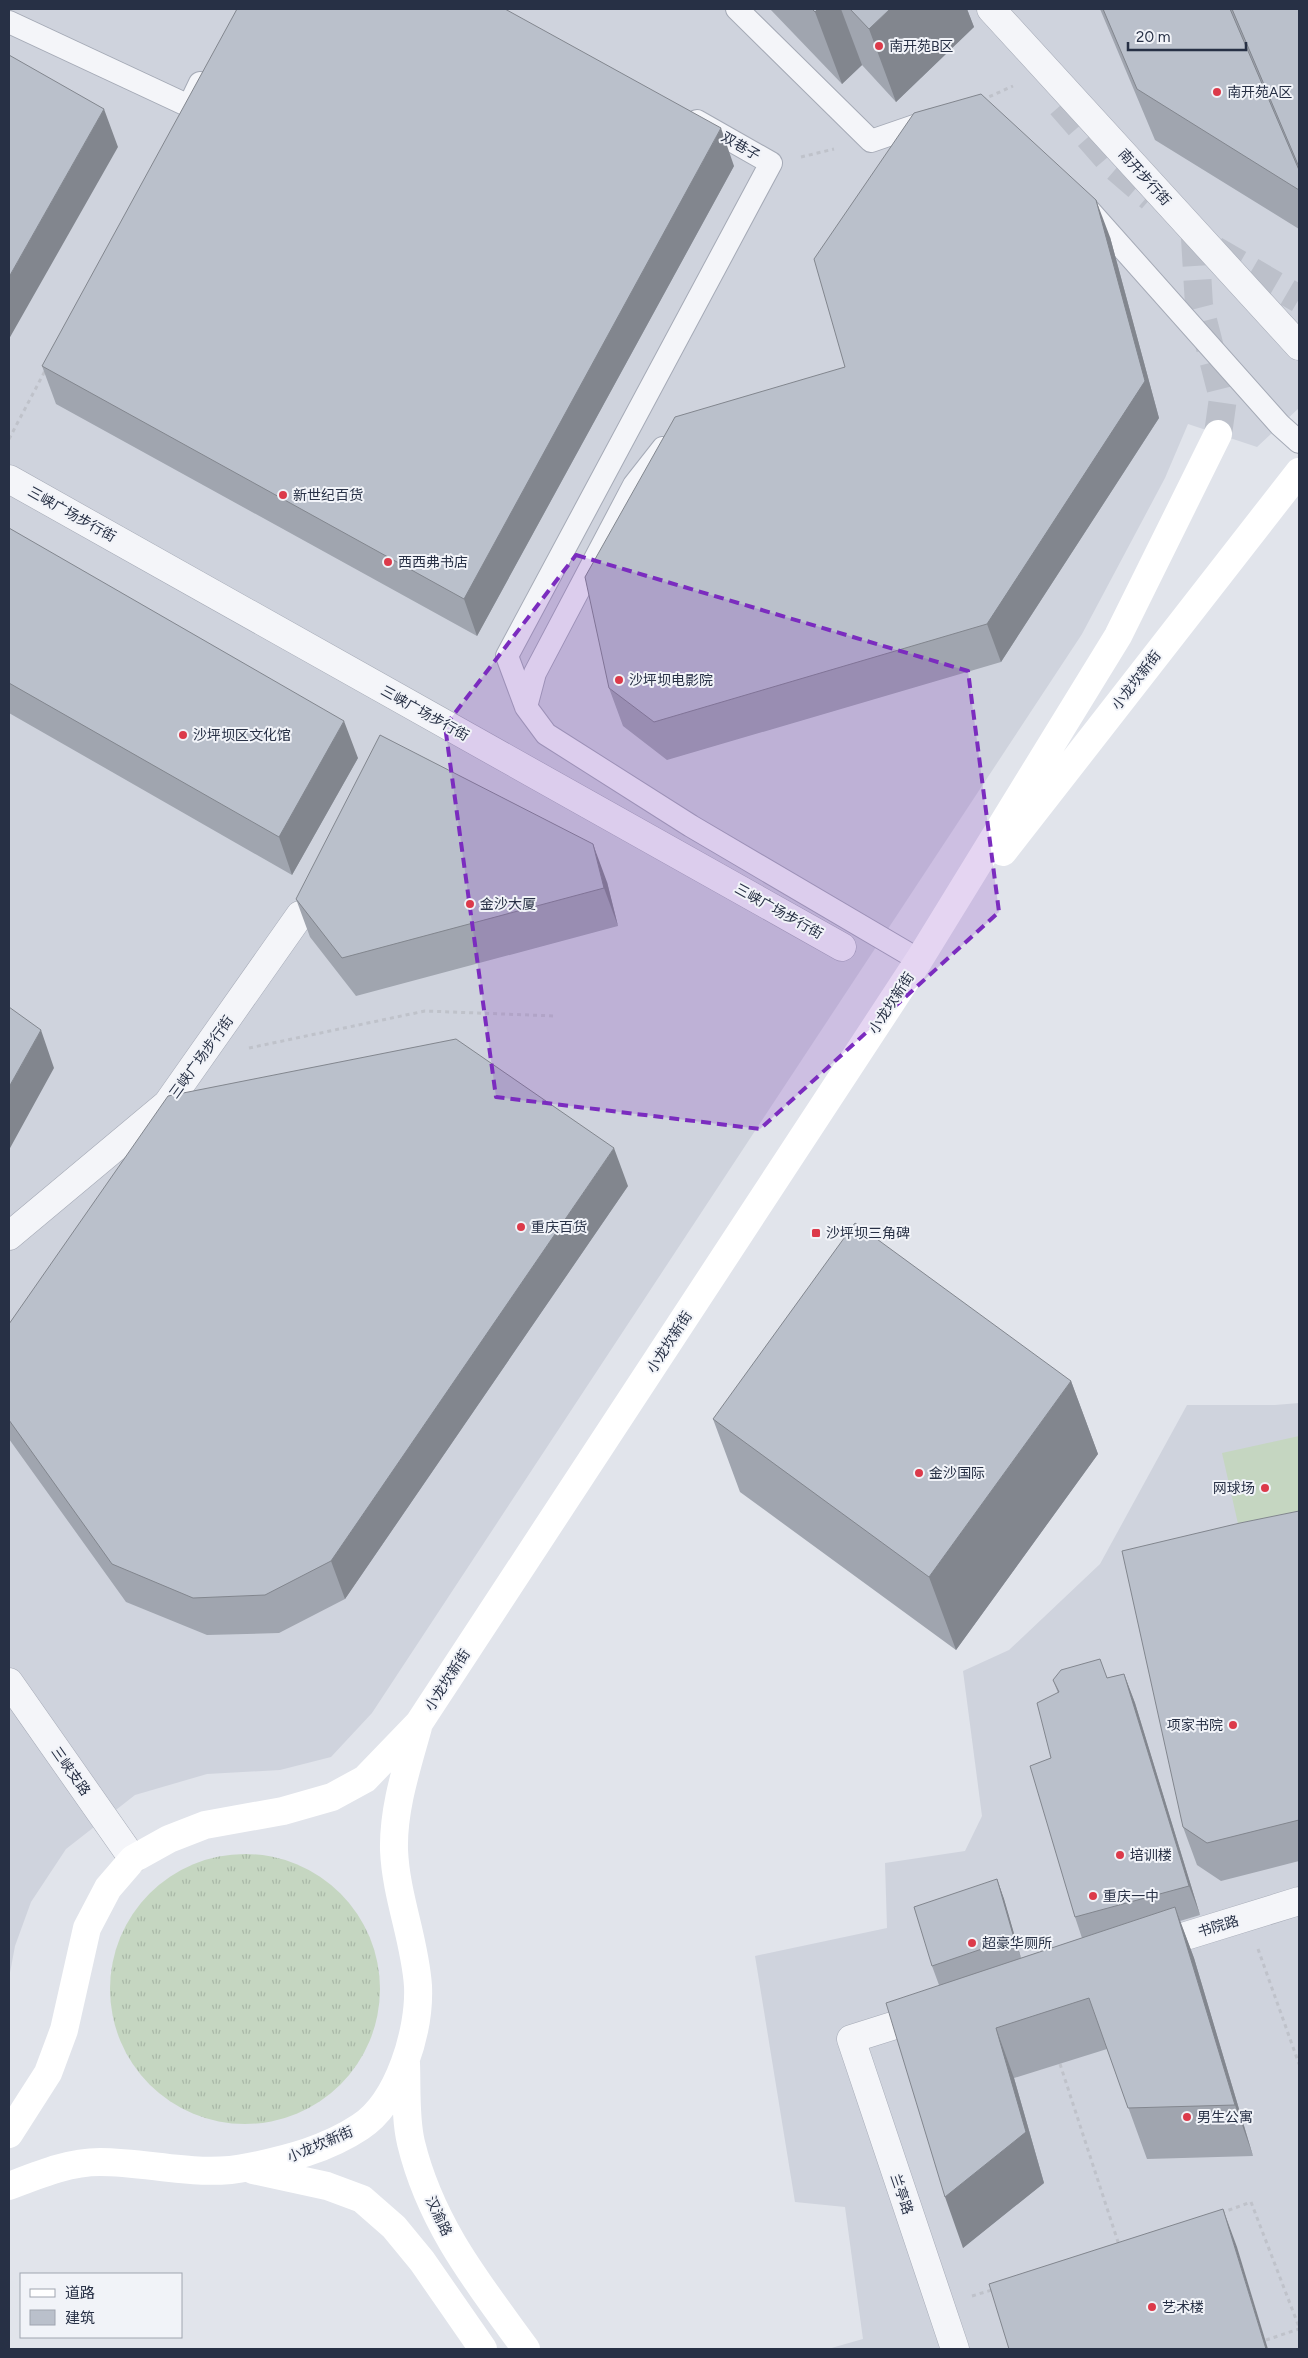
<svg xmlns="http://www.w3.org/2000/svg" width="1308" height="2358" viewBox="0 0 1308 2358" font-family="Figtree,'Noto Sans SC',sans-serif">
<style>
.built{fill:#cfd3dd}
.grass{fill:url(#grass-tufts)}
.garden{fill:#c5d6c1}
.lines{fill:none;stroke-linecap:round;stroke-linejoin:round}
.secondary-tunnel{stroke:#bcc0ca;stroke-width:28;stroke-dasharray:28 14;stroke-linecap:butt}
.lane-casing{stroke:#a5aab6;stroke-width:24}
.street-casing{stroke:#a5aab6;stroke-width:29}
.path{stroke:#bfc2ca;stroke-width:3;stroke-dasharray:4 4;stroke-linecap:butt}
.lane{stroke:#f4f5f9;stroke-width:22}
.street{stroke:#f4f5f9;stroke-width:28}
.secondary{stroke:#fff;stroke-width:28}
.wall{fill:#a0a5af}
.shaded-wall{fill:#82868e}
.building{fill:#bac0cb;stroke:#82868e}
.marked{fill:#7b2cbf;fill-opacity:0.2;stroke:#7b2cbf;stroke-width:4;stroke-dasharray:10 6;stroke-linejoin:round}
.poi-dot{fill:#dc3a4a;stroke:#f1f3f8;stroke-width:2}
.labels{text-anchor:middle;stroke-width:4;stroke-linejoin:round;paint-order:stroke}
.poi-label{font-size:14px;fill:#273045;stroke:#f1f3f8;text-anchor:start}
.street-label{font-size:14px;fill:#273045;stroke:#f1f3f8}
</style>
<defs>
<pattern id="grass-tufts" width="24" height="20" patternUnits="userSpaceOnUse" patternTransform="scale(1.25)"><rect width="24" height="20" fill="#c5d6c1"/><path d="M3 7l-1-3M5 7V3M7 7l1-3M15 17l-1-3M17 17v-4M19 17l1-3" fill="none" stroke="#a9b8a7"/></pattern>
</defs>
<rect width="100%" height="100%" fill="#e1e4eb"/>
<path class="built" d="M9 9H1299V408L1257 447 1188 424 1165 478 1082 634 372 1713 331 1757 280 1770 207 1774 135 1795 66 1849 31 1902 15 1946 9 1978Z
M1299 1403V2349H828L863 2339 845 2207 795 2202 755 1956 887 1928 885 1863 965 1851 982 1816 963 1671 1009 1650 1100 1564 1187 1405H1275Z"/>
<path class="grass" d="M110 1989a135 135 0 1 1 270 0a135 135 0 1 1-270 0Z"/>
<path class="garden" d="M1299 1436V1524L1241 1537 1222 1453Z"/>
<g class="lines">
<path class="secondary-tunnel" d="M1061 105 1114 166 1151 198
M1195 238 1199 305 1223 398 1218 434
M1215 250 1299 299"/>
<g class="lane-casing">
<path id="lane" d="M737 9 871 141 932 120
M9 22 189 106 200 83
M1087 208 1280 425 1299 442
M663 448 634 485 535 673 526 707 546 734 691 826 919 960
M526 707 507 656 771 163 697 121"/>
</g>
<g class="street-casing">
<path id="street" d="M991 9 1299 346
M9 479 842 947
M9 1236 167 1104 300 915
M9 1682 133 1859
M1150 1947 1299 1901
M927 2015 851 2039 955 2349"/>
</g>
<path class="path" d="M982 100 1013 86
M801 157 834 149
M9 439 46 369
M249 1048 425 1011 555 1016
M1258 1949 1299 2064
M1060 2064 1119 2245
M1221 2213 1251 2202 1299 2327
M972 2296 995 2289
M1266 2340 1299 2329"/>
<use href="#lane" class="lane"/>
<use href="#street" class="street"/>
<path class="secondary" d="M1003 852 1299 472
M406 2063C407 2089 405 2118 411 2143 431 2225 478 2283 526 2349
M9 2134 48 2073 64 2030 87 1928 108 1888 133 1859 169 1839 205 1825 283 1811 332 1797 365 1779 419 1723 919 960 1118 636 1218 434
M253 2170 327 2186 362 2199 394 2227 422 2261 483 2349
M9 2186C38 2175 68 2162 100 2162 150 2162 199 2178 249 2167 288 2159 327 2149 360 2127 399 2102 420 2030 418 1986 415 1940 396 1897 394 1850 393 1808 407 1767 418 1727"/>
</g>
<path class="wall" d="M770 9H967L974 27 896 102 862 65 842 84Z
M1100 9H1299V229L1155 140Z
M734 166 477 636 56 404 42 366Z
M1110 237 1159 418 1001 662 667 760 623 726 609 688 845 367Z
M9 528 358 758 292 875 9 713Z
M607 882 618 926 356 996 310 937 296 899Z
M628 1186 345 1599 279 1633 207 1635 126 1602 9 1439V1324Z
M1071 1381 1098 1454 956 1650 740 1492 713 1419Z
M1299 1511V1861L1221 1881 1197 1865 1183 1827Z
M1124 1674 1135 1703 1200 1915 1180 1921 1194 1958 1253 2156 1147 2159 1107 2049 1014 2078 1044 2183 963 2248 939 1985 932 1966 997 1879 1004 1899 1021 1958 1082 1938 1075 1917 1051 1758 1058 1693 1053 1680 1107 1678Z"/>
<path class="shaded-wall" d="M818 9H841L862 65 842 84 815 12Z
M890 9H967L974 27 896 102 869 29Z
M104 109 118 147 9 339V277Z
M721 128 734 166 477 636 464 599Z
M1096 200 1110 237 1159 418 1001 662 987 624Z
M344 721 358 758 292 875 279 837Z
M593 844 607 882 618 926 604 888Z
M41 1030 54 1068 9 1150V1087Z
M614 1148 628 1186 345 1599 331 1561Z
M1071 1381 1098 1454 956 1650 929 1577Z
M1124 1674 1135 1703 1200 1915 1189 1886Z
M997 1879 1004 1899 1021 1958 1014 1938Z
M1175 1907 1194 1958 1253 2156 1235 2105Z
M996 2028 1014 2078 1044 2183 963 2248 945 2197Z
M1223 2209 1237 2247 1268 2349H1266Z"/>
<path class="building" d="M237 9H505L721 128 464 599 42 366Z
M812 9H818L815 12Z
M850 9H890L869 29Z
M1103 9H1230L1299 170V190L1137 89Z
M1232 9H1299V167Z
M9 55 104 109 9 277Z
M981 94 1096 200 1145 381 987 624 654 722 609 688 585 577 675 417 845 367 814 259 914 113Z
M9 528 344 721 279 837 9 683Z
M380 735 593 844 604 888 342 958 296 899Z
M9 1007 41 1030 9 1087Z
M456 1039 614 1148 331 1561 265 1595 193 1598 112 1564 9 1420V1324L168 1096Z
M855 1223 1071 1381 929 1577 713 1419Z
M1299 1511V1820L1207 1843 1183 1827 1122 1551 1240 1523Z
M1100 1659 1107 1678 1124 1674 1189 1886 1075 1917 1030 1766 1051 1758 1037 1703 1059 1692 1053 1680 1061 1670Z
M997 1879 1014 1938 932 1966 914 1907Z
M1175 1907 1235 2105 1128 2108 1089 1998 996 2028 1026 2132 945 2197 886 2003Z
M1223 2209 1266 2349H1009L989 2284Z"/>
<path class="marked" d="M576 555 968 671 999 912 760 1129 496 1097 445 726Z"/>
<g class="poi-dot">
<circle cx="879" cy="46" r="5"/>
<circle cx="1217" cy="92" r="5"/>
<circle cx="283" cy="495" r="5"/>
<circle cx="388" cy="562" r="5"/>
<circle cx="619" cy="680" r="5"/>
<circle cx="183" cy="735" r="5"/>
<circle cx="470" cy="904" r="5"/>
<circle cx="521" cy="1227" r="5"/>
<rect x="811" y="1228" width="10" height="10" rx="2.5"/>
<circle cx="919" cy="1473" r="5"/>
<circle cx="1265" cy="1488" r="5"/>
<circle cx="1233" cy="1725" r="5"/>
<circle cx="1120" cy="1855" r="5"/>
<circle cx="1093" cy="1896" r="5"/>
<circle cx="972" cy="1943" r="5"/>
<circle cx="1187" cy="2117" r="5"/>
<circle cx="1152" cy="2307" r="5"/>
</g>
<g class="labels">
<g class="poi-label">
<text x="889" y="51">南开苑B区</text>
<text x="1227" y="97">南开苑A区</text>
<text x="293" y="500">新世纪百货</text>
<text x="398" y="567">西西弗书店</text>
<text x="629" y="685">沙坪坝电影院</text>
<text x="193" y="740">沙坪坝区文化馆</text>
<text x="480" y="909">金沙大厦</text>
<text x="531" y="1232">重庆百货</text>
<text x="826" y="1238">沙坪坝三角碑</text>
<text x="929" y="1478">金沙国际</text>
<text x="1255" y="1493" text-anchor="end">网球场</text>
<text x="1223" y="1730" text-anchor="end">项家书院</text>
<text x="1130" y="1860">培训楼</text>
<text x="1103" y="1901">重庆一中</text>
<text x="982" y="1948">超豪华厕所</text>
<text x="1197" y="2122">男生公寓</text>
<text x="1162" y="2312">艺术楼</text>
</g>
<g class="street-label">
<text transform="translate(741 146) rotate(30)" y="5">双巷子</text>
<text transform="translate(1145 177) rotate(48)" y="5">南开步行街</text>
<text transform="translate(72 514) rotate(29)" y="5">三峡广场步行街</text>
<text transform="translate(1136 680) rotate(-52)" y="5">小龙坎新街</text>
<text transform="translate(425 713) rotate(29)" y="5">三峡广场步行街</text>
<text transform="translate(779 911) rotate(29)" y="5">三峡广场步行街</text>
<text transform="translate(891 1003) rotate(-57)" y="5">小龙坎新街</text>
<text transform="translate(201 1057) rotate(-54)" y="5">三峡广场步行街</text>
<text transform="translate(669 1342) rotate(-57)" y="5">小龙坎新街</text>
<text transform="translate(447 1680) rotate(-57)" y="5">小龙坎新街</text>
<text transform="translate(71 1771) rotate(55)" y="5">三峡支路</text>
<text transform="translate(1218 1926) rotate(-17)" y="5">书院路</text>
<text transform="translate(320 2144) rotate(-23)" y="5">小龙坎新街</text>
<text transform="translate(902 2194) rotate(71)" y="5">兰亭路</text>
<text transform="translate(439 2216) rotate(65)" y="5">汉渝路</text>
</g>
</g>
<rect width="1308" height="2358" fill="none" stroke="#273045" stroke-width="20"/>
<rect x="20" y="2273" width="162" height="65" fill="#f1f3f8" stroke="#a0a5b0"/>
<rect x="30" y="2289" width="25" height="8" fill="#ffffff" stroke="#a0a5b0"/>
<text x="65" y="2298" font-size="15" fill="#273045">道路</text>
<rect x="30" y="2310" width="25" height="15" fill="#bac0cb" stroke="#a0a5b0"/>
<text x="65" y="2323" font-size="15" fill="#273045">建筑</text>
<path d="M1128 42v8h118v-8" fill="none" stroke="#273045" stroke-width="2.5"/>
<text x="1136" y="42" font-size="15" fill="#273045" stroke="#f1f3f8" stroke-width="4" paint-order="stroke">20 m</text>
</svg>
